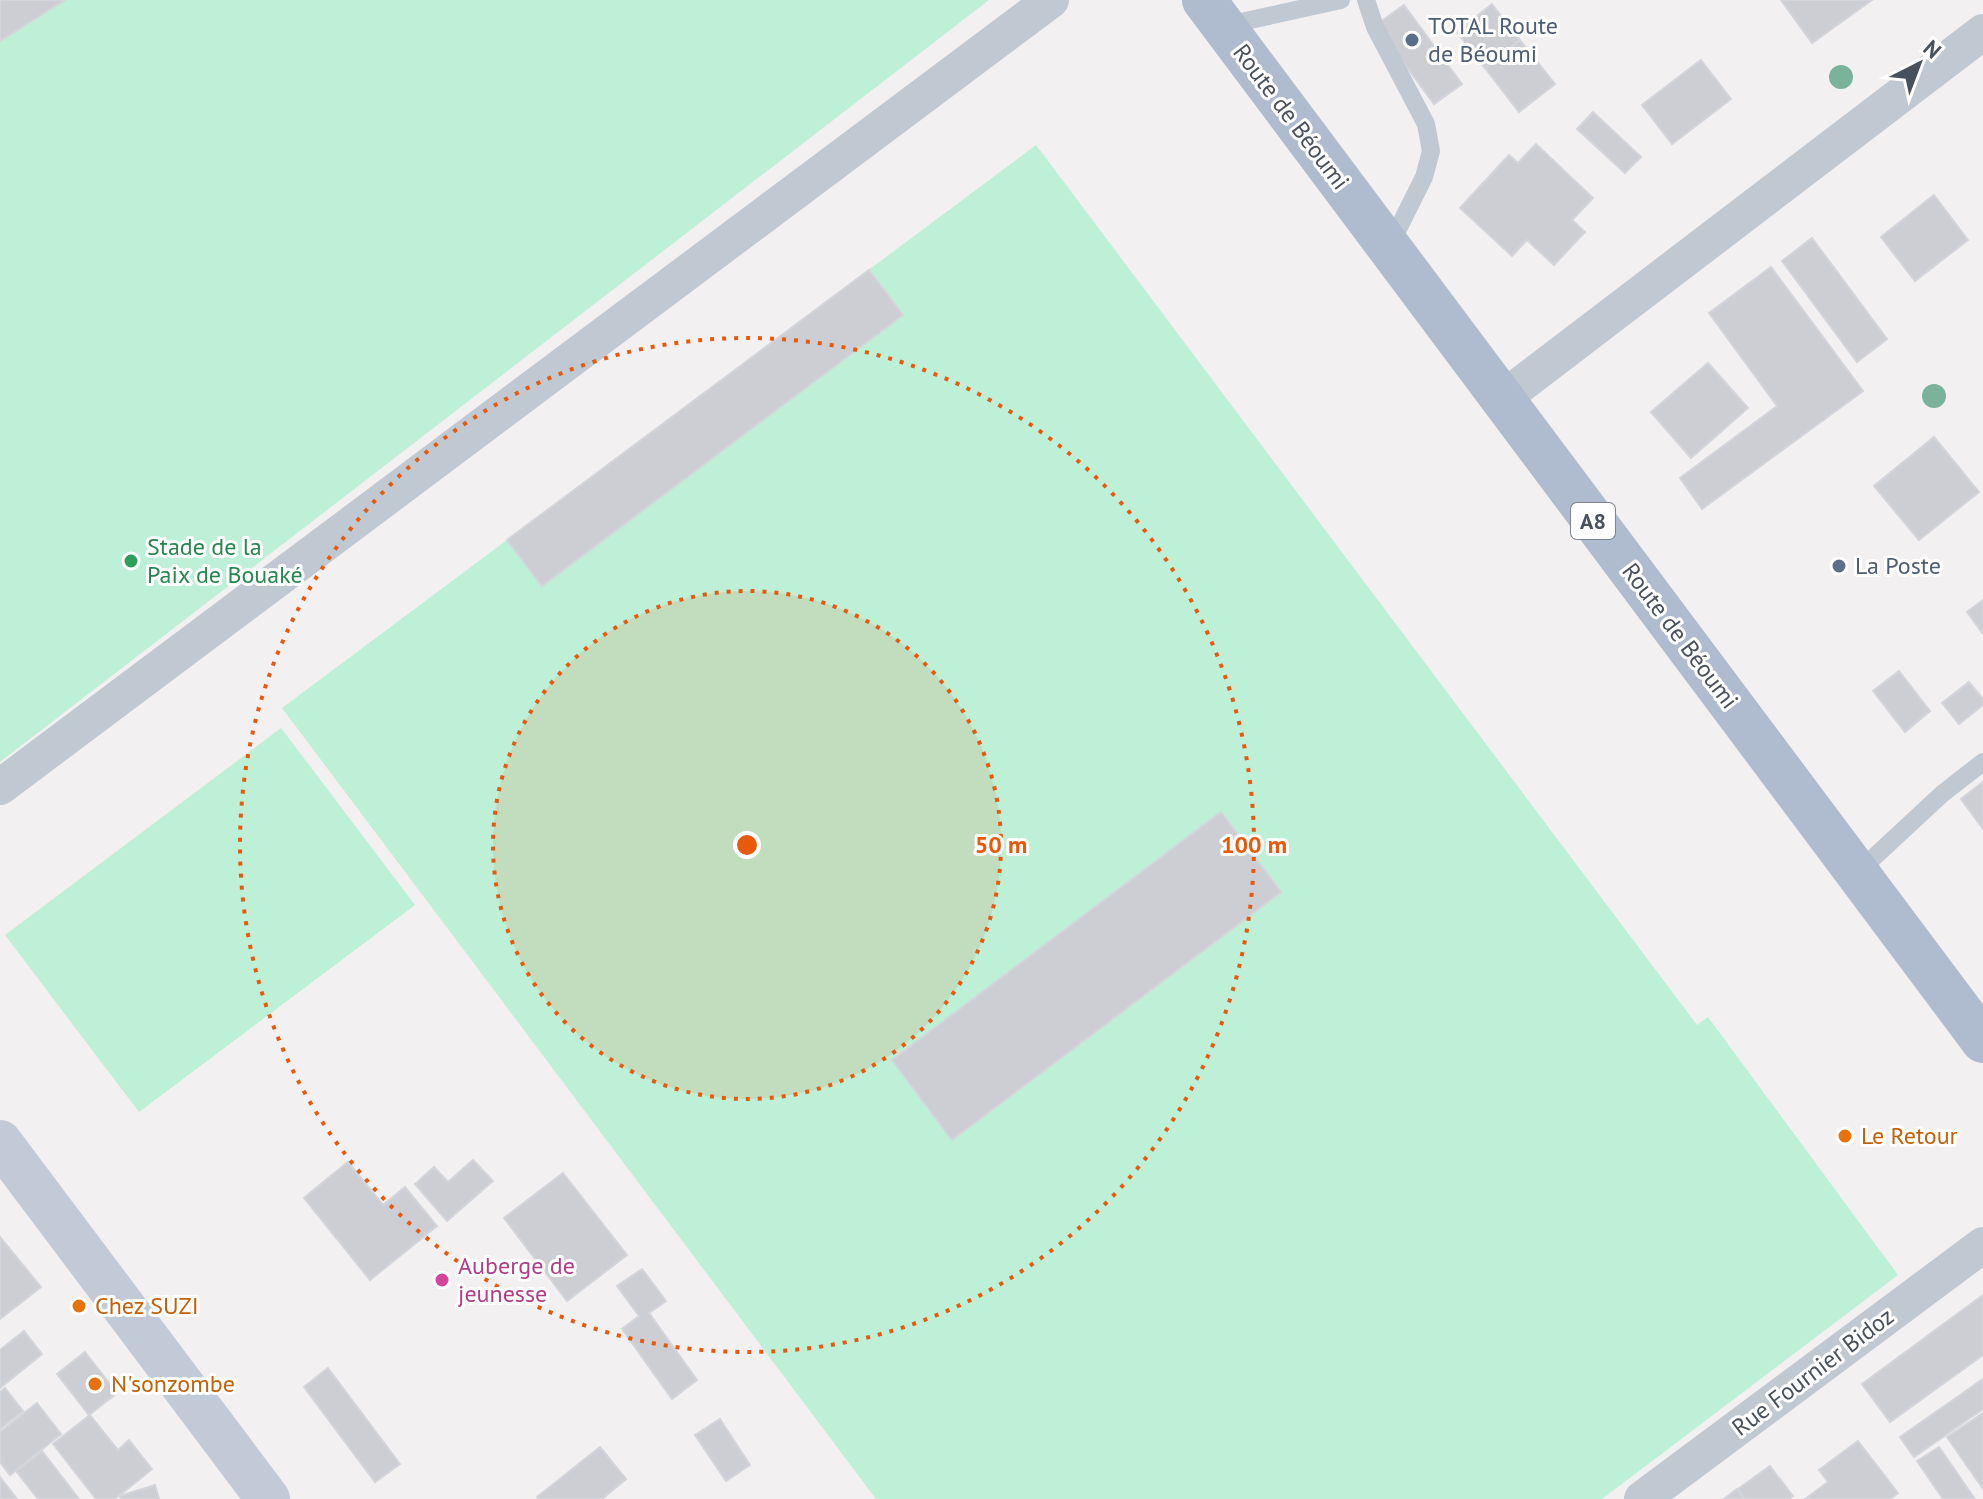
<svg xmlns="http://www.w3.org/2000/svg" width="1983" height="1499" viewBox="0 0 1983 1499" font-family="'PT Sans',sans-serif">
<style>
.green{fill:#beefd7}
.building{fill:#ccced4;stroke:#d4d5db;stroke-width:2}
.lines{fill:none;stroke-linecap:round;stroke-linejoin:round}
.lane{stroke:#c0c8d1;stroke-width:18}
.street{stroke:#c0c8d1;stroke-width:36}
.secondary{stroke:#c2cad8;stroke-width:44}
.primary{stroke:#afbbce;stroke-width:44}
.tree{fill:#7ab29c}
.ring{fill:none;stroke:#e8590c;stroke-width:4;stroke-dasharray:4 8}
.service-dot{fill:#5c6f8a;stroke:#fff;stroke-width:3}
.leisure-dot{fill:#2e9e5b;stroke:#fff;stroke-width:3}
.food-dot{fill:#e8710a;stroke:#fff;stroke-width:3}
.hotel-dot{fill:#d1479c;stroke:#fff;stroke-width:3}
.labels{text-anchor:middle;stroke-width:6;stroke-linejoin:round;paint-order:stroke}
.shield{fill:#fff;stroke:#7e848e;stroke-width:2}
.shield-label{font-size:22px;font-weight:bold;fill:#47505d}
.service-label{font-size:24px;fill:#4e5e75;stroke:#fff;text-anchor:start}
.street-label{font-size:24px;fill:#47505d;stroke:#fff}
.leisure-label{font-size:24px;fill:#27864d;stroke:#fff;text-anchor:start}
.food-label{font-size:24px;fill:#c56008;stroke:#fff;text-anchor:start}
.hotel-label{font-size:24px;fill:#b23c85;stroke:#fff;text-anchor:start}
.centre{fill:#e8590c;stroke:#fff;stroke-width:4}
.ring-label{font-size:24px;text-anchor:middle;font-weight:bold;fill:#e8590c;stroke:#fff;stroke-width:6;stroke-linejoin:round;paint-order:stroke}
</style>
<rect width="100%" height="100%" fill="#f2f0f0"/>
<path class="green" d="M0 0H989L0 762Z
M1036 145 1697 1025 1708 1017 1898 1275 1602 1499H876L282 708Z
M281 728 415 905 139 1112 5 935Z"/>
<path class="building" d="M0 0H65L0 41Z
M1781 0H1872L1812 43Z
M1492 4 1520 40 1485 68 1457 32Z
M1404 5 1462 84 1434 104 1376 25Z
M1520 40 1555 84 1519 112 1485 68Z
M1701 60 1731 99 1672 144 1642 105Z
M1593 112 1641 157 1625 173 1577 129Z
M1536 144 1593 198 1572 220 1585 232 1554 265 1527 240 1512 256 1460 208 1509 155 1518 163Z
M1934 195 1968 240 1915 281 1881 237Z
M1812 238 1887 339 1857 362 1782 261Z
M1771 267 1863 391 1702 509 1680 478 1777 406 1709 313Z
M869 270 903 315 542 586 507 540Z
M1708 363 1748 408 1691 458 1651 412Z
M1934 437 1979 492 1919 540 1874 486Z
M1983 600V634L1967 612Z
M1899 671 1930 711 1905 732 1873 691Z
M1969 682 1983 699V705L1959 724 1942 703Z
M1983 782V829L1961 799Z
M1221 812 1281 892 952 1140 892 1060Z
M473 1160 493 1181 447 1221 415 1184 434 1167 448 1182Z
M348 1162 383 1205 405 1187 437 1226 370 1280 304 1198Z
M563 1173 627 1255 567 1301 504 1218Z
M0 1237 41 1287 0 1319Z
M642 1269 666 1301 649 1313 697 1380 672 1399 622 1329 639 1316 617 1286Z
M1983 1295V1355L1890 1422 1862 1384Z
M24 1331 42 1354 0 1388V1350Z
M85 1352 117 1393 89 1415 57 1374Z
M328 1368 400 1464 375 1482 304 1387Z
M1983 1379V1409L1914 1457 1900 1437Z
M5 1388 23 1411 0 1429V1392Z
M37 1403 61 1434 10 1475 0 1462V1432Z
M1983 1413V1489L1947 1437Z
M90 1415 118 1450 129 1440 152 1469 115 1499H96L53 1444Z
M720 1419 750 1465 726 1481 695 1435Z
M1858 1441 1898 1493 1890 1499H1805L1828 1482 1819 1470Z
M600 1447 626 1479 602 1499H539L537 1497Z
M1939 1447 1975 1499H1943L1917 1461Z
M42 1451 79 1499H38L16 1471Z
M1770 1466 1793 1496 1789 1499H1745L1738 1489Z
M0 1477 17 1499H0Z
M155 1485 159 1499H121L120 1496Z
M1737 1489 1744 1499H1724Z"/>
<g class="lines">
<path class="lane" d="M1366 0 1375 27 1426 124 1431 151 1424 177 1390 245
M1223 26 1341 0
M1857 873 1942 794 1983 762"/>
<path class="street" d="M1502 399 1983 32
M0 787 1051 0
M1642 1499 1983 1245"/>
<path class="secondary" d="M0 1142 268 1499"/>
<path class="primary" d="M1204 0 1983 1041"/>
</g>
<g class="tree">
<circle cx="1841" cy="77" r="12"/>
<circle cx="1934" cy="396" r="12"/>
</g>
<circle cx="747" cy="845" r="254" fill="#e8590c" fill-opacity=".12"/>
<g class="ring">
<circle cx="747" cy="845" r="254"/>
<circle cx="747" cy="845" r="507"/>
</g>
<g class="service-dot">
<circle cx="1412" cy="40" r="8"/>
<circle cx="1839" cy="566" r="8"/>
</g>
<circle class="leisure-dot" cx="131" cy="561" r="8"/>
<g class="food-dot">
<circle cx="1845" cy="1136" r="8"/>
<circle cx="79" cy="1306" r="8"/>
<circle cx="95" cy="1384" r="8"/>
</g>
<circle class="hotel-dot" cx="442" cy="1280" r="8"/>
<g class="labels">
<rect class="shield" x="1571" y="503" width="44" height="36" rx="6"/>
<g class="shield-label">
<text x="1593" y="529">A8</text>
</g>
<g class="service-label">
<text x="1428" y="34">TOTAL Route<tspan x="1428" dy="28">de Béoumi</tspan></text>
<text x="1855" y="574">La Poste</text>
</g>
<g class="street-label">
<text transform="translate(1291 117) rotate(53)" y="8">Route de Béoumi</text>
<text transform="translate(1680 636) rotate(53)" y="8">Route de Béoumi</text>
<text transform="translate(1813 1372) rotate(-37)" y="8">Rue Fournier Bidoz</text>
</g>
<g class="leisure-label">
<text x="147" y="555">Stade de la<tspan x="147" dy="28">Paix de Bouaké</tspan></text>
</g>
<g class="food-label">
<text x="1861" y="1144">Le Retour</text>
<text x="95" y="1314">Chez SUZI</text>
<text x="111" y="1392">N'sonzombe</text>
</g>
<g class="hotel-label">
<text x="458" y="1274">Auberge de<tspan x="458" dy="28">jeunesse</tspan></text>
</g>
</g>
<circle cx="747" cy="845" r="12" class="centre"/>
<g class="ring-label">
<text x="1001" y="853">50 m</text>
<text x="1254" y="853">100 m</text>
</g>
<g transform="translate(1919 64) rotate(42)" stroke="#ffffff" stroke-width="6" paint-order="stroke">
<path d="M0-6L14 30L0 20L-14 30Z" fill="#47505d"/>
<text y="-12" font-size="22" font-weight="bold" text-anchor="middle" fill="#47505d">N</text>
</g>
</svg>
